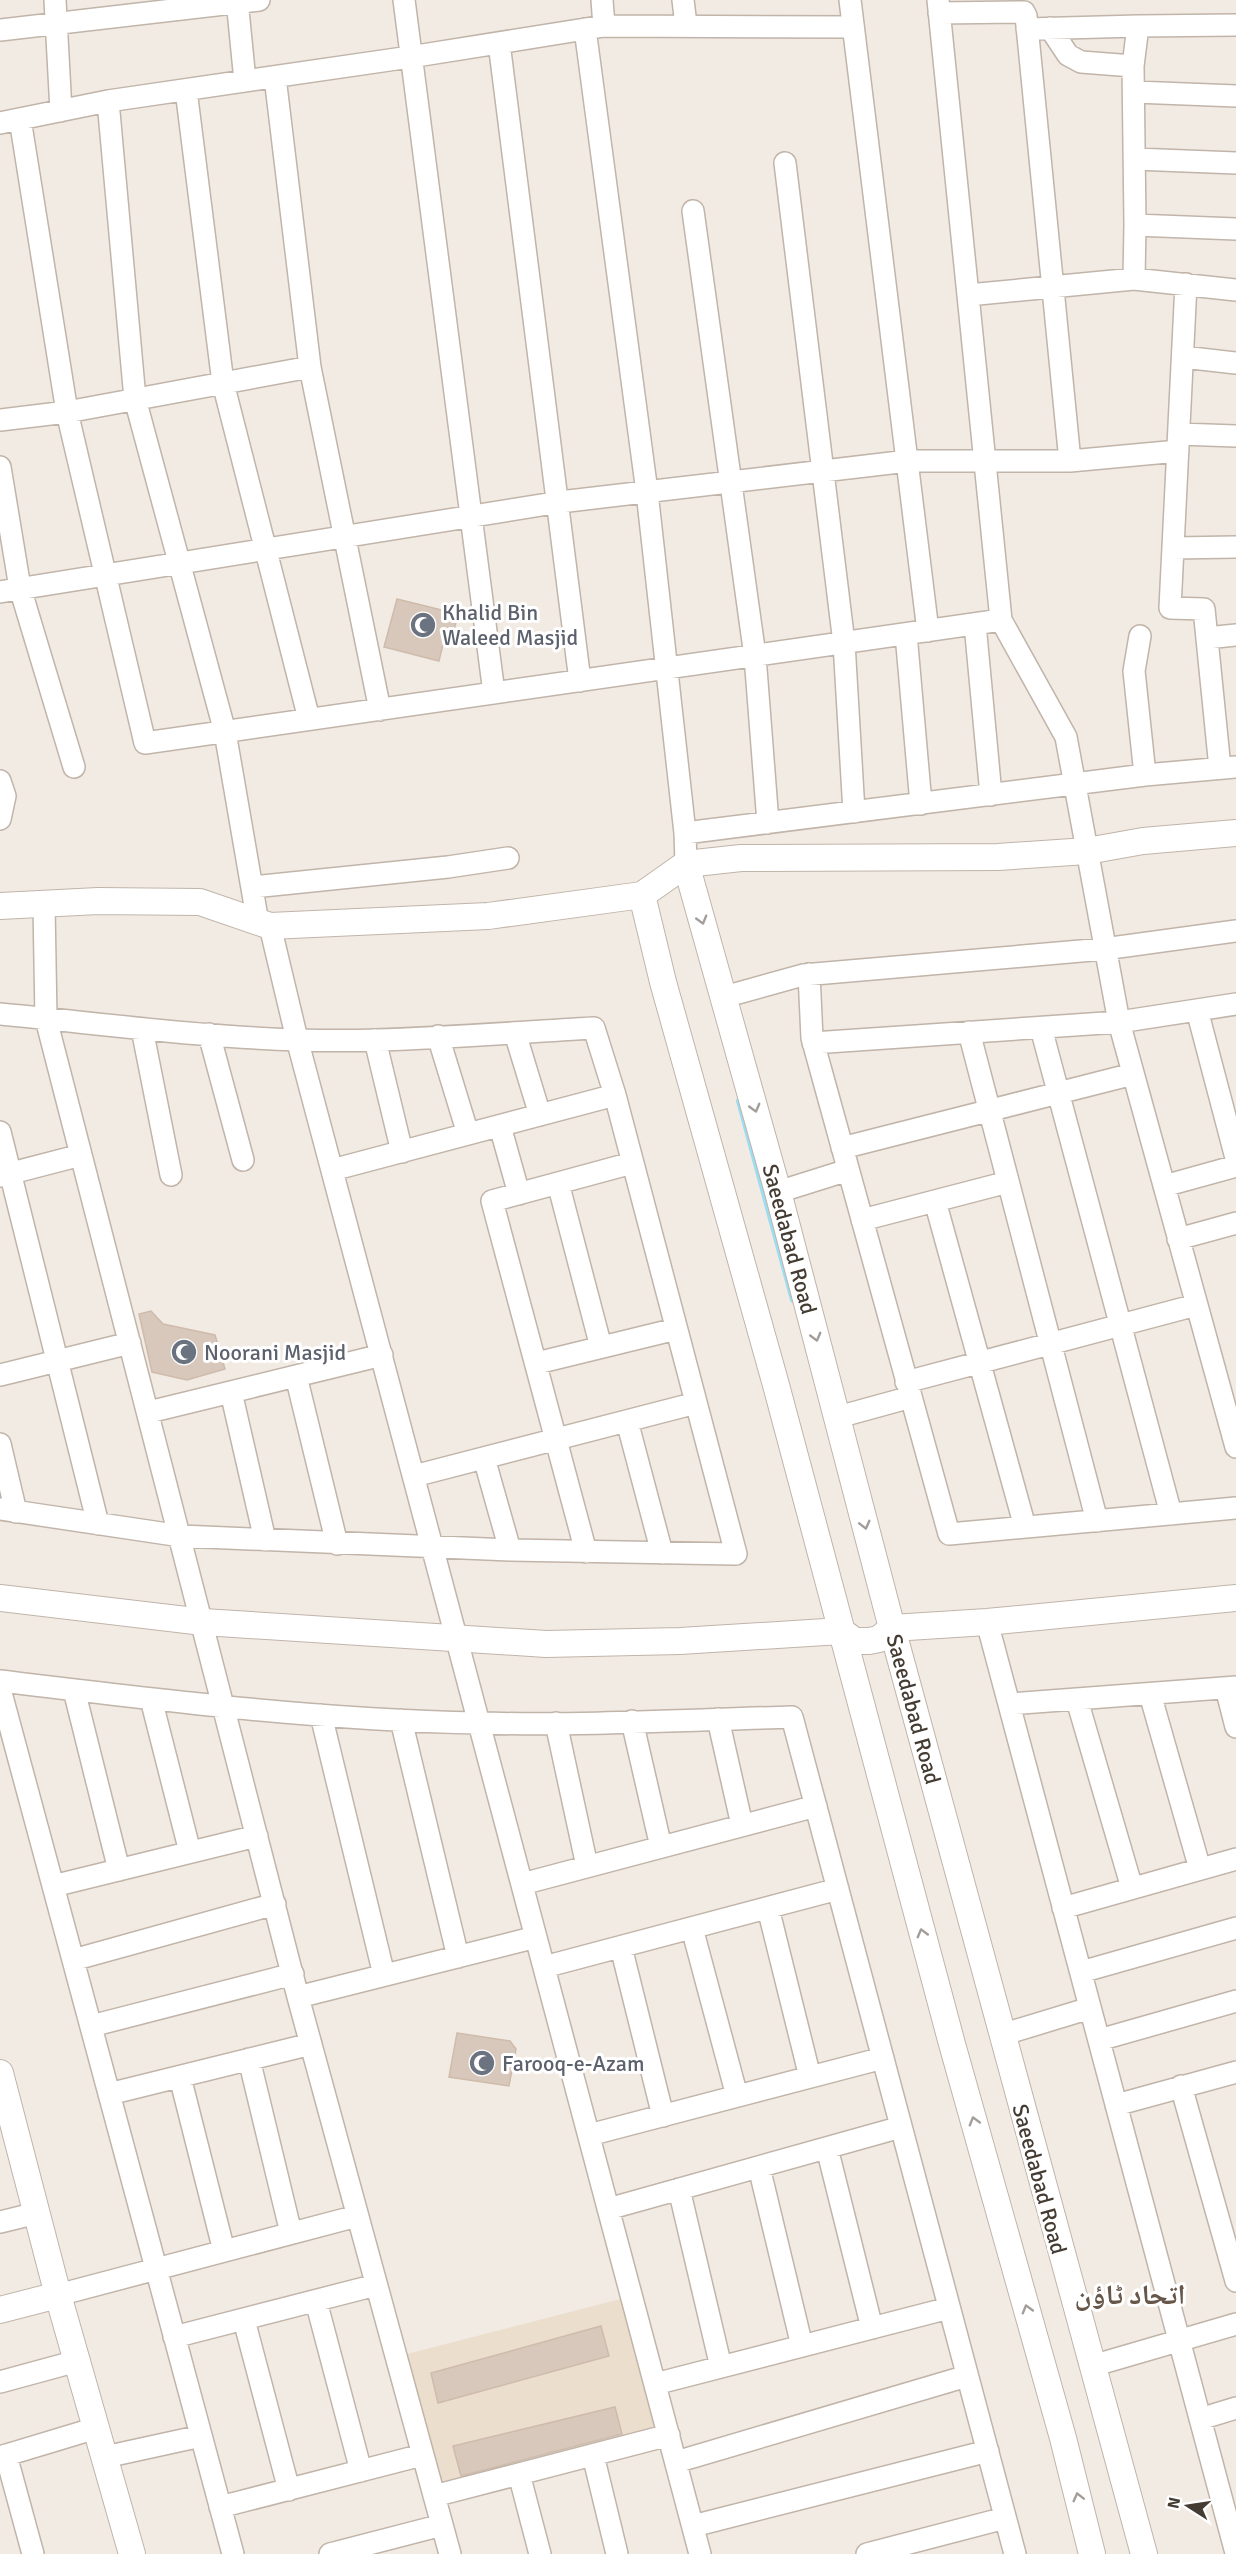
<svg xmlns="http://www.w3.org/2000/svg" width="1236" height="2554" viewBox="0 0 1236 2554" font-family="Signika,'Noto Naskh Arabic',sans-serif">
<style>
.education{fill:#ecdecc}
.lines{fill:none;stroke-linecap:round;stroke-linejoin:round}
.stream{stroke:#9cddf2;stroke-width:6}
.building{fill:#d7c8bb;stroke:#cfbbab;stroke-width:1.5}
.minor-casing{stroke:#c1b4a9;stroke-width:24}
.tertiary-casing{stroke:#c1b4a9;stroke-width:28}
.minor{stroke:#fff;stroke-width:21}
.tertiary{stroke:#fff;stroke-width:26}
.oneway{stroke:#a29d99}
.labels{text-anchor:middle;stroke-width:6;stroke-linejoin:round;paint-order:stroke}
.worship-label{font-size:22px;fill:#5b616d;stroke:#fff;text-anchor:start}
.street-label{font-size:22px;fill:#443b33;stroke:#fff}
.district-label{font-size:28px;font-weight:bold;fill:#67574a;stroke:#fff}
</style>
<rect width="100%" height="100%" fill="#f2ebe3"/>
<path class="education" d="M632 2296 669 2435 434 2496 395 2357Z"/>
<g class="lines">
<path class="stream" d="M739 1101 793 1300"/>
</g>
<path class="building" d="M397 599 458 614 452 638 445 636 439 661 384 647Z
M151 1311 163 1324 215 1335 225 1369 187 1380 152 1372 139 1314Z
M457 2033 510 2041 516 2049 509 2086 449 2077Z
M601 2326 609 2356 438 2403 431 2373Z
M615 2407 622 2434 461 2476 453 2446Z"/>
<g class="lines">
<g class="minor-casing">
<path id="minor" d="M55 0 61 111
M237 0 245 81
M404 0 494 693
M602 0 604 26
M683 0 686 25
M850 0 928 631
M938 0 1001 620 1066 737 1119 1022 1236 1447
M939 13 1020 12H1024L1026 16 1070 461
M1050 28 1068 55 1081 62 1133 66
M585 29 647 492 685 833 686 864
M1027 29 1138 26
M0 30 259 0
M499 43 580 681
M275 77 310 367 380 710
M186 90 223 383 309 719
M1135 92 1236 96
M108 101 135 399 225 732 258 923
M20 119 67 412 145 743 1001 620
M0 123 108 101 410 57 604 26 853 27
M1135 159 1236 163
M785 163 844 643 854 812
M693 211 755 656 768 823
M1135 225 1236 229
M1134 279 1135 225 1133 66 1138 26 1236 25
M1186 284 1170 608 1204 609 1220 768
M968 295 1134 279 1236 290
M1183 357 1236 363
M0 420 67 412 310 367
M1179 434 1236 436
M0 467 20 588 74 767
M1173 548 1236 547
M0 592 560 502 908 461H1070L1178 451
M975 624 991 795
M906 634 921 804
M1140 636 1134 671 1145 775
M1207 638 1236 635
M0 781 5 796 0 819
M685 833 1145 775 1236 767
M253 887 448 867 508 858
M44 905 46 1019 298 1997 450 2554
M270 926 297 1039 700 2554
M809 974 812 1038 949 1534 1236 1508
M724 997 803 975 1104 949 1236 931
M1197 1010 1236 1158
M0 1014C125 1026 250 1044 376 1040 448 1038 521 1032 594 1028L615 1095 736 1554 510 1550 181 1536 0 1509
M1041 1028 1171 1514
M142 1029 171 1175
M969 1032 1097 1521
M515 1033 540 1115
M209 1034 243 1160
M438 1036 468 1134
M375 1040 402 1152
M813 1043 1119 1022 1236 1004
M500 1126 519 1194
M0 1132 98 1524
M842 1148 1133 1074
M332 1170 615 1095
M0 1176 81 1155
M558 1183 601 1347
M1164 1186 1236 1166
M778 1192 848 1170
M935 1201 1025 1527
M862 1220 1008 1182
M1178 1239 1236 1223
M537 1363 676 1329
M0 1375 130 1343
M296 1376 337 1544
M906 1382 1196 1305
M231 1392 265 1540
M149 1412 382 1355
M838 1417 911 1397
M627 1421 662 1553
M0 1444 16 1512
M484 1458 510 1550
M414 1476 696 1403
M586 1552 492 1201 632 1163
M987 1622 1236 2553
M0 1681C159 1700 318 1720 479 1723 583 1726 688 1720 792 1717L1015 2554
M1226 1688 1236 1727
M0 1689 233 2554
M74 1690 119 1870
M1150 1694 1200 1869
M151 1699 190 1852
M1077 1700 1132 1888
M1009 1704 1236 1687
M321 1715 384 1975
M718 1719 742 1825
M401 1720 458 1957
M632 1721 661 1847
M556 1723 587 1866
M522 1884 816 1806
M53 1886 257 1836
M768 1908 810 2077
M1063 1908 1236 1859
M692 1928 737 2096
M621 1947 663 2116
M73 1960 275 1904
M544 1967 838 1889
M1081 1972 1236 1928
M298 1997 536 1937
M91 2026 293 1974
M1001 2035 1090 2008
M1099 2040 1236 2001
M249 2059 291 2233
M180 2077 224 2251
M1181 2086 1236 2281
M109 2094 311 2044
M1116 2105 1236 2072
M589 2135 883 2058
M827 2148 872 2328
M759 2167 802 2346
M679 2189 721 2367
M608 2209 901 2127
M0 2222 37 2213
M58 2295 357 2216
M316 2301 361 2471
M244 2320 289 2490
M174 2337 376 2285
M1092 2366 1236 2324
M0 2382 77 2361
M655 2384 949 2308
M1200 2419 1236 2408
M6 2455 33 2554
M593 2455 617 2554
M0 2457 96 2428
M105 2457 201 2436
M676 2462 967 2376
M519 2474 540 2554
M434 2496 669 2435
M220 2507 422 2455
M693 2526 988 2451
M330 2554 442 2525
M867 2554 1005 2518"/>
</g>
<g class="tertiary-casing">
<path id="tertiary" d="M686 864 778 1192 892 1628 1144 2554
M642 895 663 982 776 1385 952 2044 1063 2438 1092 2554
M0 906 98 901 200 902 270 926 488 916 642 895 686 864 741 858 998 857 1087 851 1143 841 1236 833
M0 1598 203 1622 546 1644 680 1641 841 1631 855 1641H869L879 1639 892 1628 987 1622 1236 1598
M0 2073 58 2295 132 2554
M0 2310 58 2295"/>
</g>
<use href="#minor" class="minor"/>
<use href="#tertiary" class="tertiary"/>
</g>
<defs><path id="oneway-chevron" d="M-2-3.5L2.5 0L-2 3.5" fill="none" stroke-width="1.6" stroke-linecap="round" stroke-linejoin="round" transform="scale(1.5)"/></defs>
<g class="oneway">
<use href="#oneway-chevron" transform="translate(702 920) rotate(74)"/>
<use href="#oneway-chevron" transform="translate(755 1108) rotate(75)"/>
<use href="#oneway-chevron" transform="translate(816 1337) rotate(75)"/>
<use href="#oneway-chevron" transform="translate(865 1525) rotate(76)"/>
<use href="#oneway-chevron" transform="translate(922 1933) rotate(-105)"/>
<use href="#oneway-chevron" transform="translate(974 2121) rotate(-106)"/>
<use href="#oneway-chevron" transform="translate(1027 2309) rotate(-106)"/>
<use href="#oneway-chevron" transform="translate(1078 2497) rotate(-104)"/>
</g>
<defs>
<g id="mosque-disc" transform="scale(1.35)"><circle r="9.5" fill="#6b7280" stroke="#fff"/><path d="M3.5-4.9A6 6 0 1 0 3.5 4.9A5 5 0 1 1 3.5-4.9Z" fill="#fff"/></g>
</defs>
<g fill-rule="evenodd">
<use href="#mosque-disc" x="423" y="625"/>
<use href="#mosque-disc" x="184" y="1352"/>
<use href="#mosque-disc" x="482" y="2063"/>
</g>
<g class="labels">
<g class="worship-label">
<text x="442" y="620">Khalid Bin<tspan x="442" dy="25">Waleed Masjid</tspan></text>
<text x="204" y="1360">Noorani Masjid</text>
<text x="502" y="2071">Farooq-e-Azam</text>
</g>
<g class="street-label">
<text transform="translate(790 1239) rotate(75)" y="8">Saeedabad Road</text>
<text transform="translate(914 1709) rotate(75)" y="8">Saeedabad Road</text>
<text transform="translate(1040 2179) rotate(75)" y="8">Saeedabad Road</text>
</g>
<g class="district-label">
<text x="1130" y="2304">اتحاد ٹاؤن</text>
</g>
</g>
<g transform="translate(1188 2506) rotate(282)" stroke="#ffffff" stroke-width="4.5" paint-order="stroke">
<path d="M0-4.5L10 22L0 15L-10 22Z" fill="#443b33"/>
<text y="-9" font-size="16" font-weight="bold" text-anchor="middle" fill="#443b33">N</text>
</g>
</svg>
